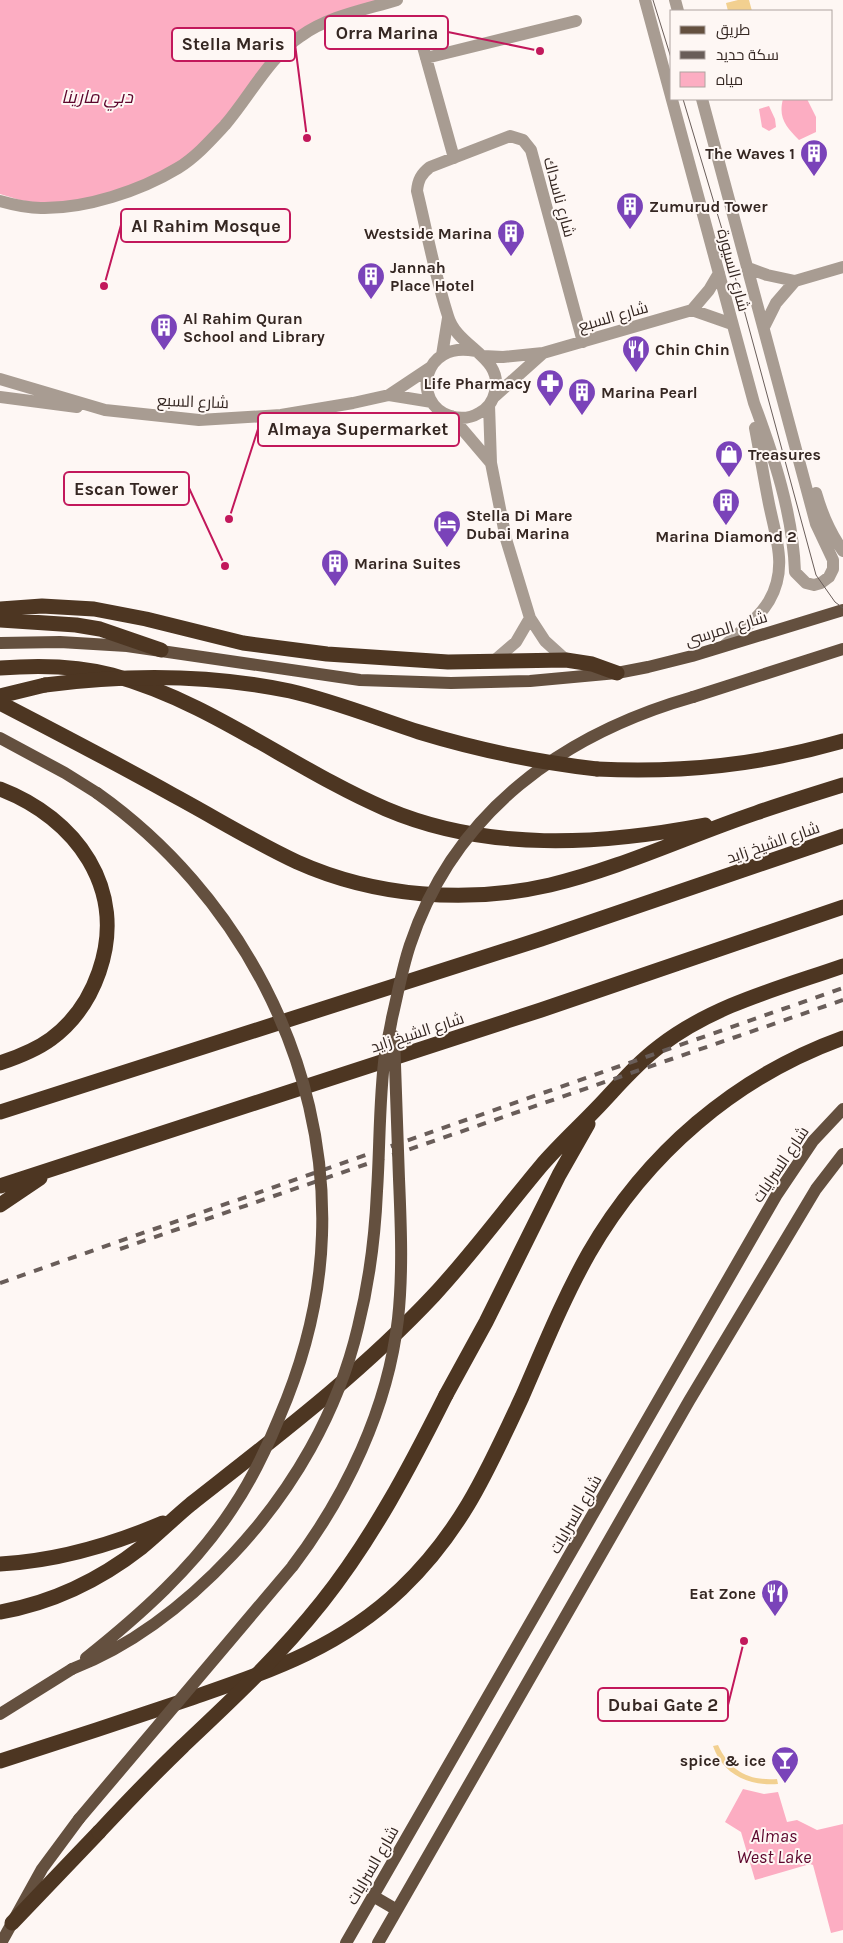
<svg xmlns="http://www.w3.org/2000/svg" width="843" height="1943" viewBox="0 0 843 1943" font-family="Karla,Cairo,sans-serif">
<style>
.green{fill:#f2d090}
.water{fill:#fcadc2}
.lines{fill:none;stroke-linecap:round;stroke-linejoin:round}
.minor{stroke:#a89c92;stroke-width:12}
.major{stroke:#64503f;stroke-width:12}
.highway{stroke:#4d3622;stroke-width:15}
.tram{stroke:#695d59;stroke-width:1}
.rail{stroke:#695d59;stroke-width:4;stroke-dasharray:9 9;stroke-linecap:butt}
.major-bridge{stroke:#64503f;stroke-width:12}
.highway-bridge{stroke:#4d3622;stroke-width:15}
.labels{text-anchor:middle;stroke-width:4;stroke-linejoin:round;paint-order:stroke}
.poi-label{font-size:16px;font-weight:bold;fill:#352722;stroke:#fef7f4;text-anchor:start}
.street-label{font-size:16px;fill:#352722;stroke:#fef7f4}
.water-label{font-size:18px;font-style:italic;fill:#5c052c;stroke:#fef7f4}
.leader{fill:none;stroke:#c2185b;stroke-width:2}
.callout-dot{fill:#c2185b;stroke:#fef7f4;stroke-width:2}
.callout{fill:#fef7f4;stroke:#c2185b;stroke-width:2}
.callout-label{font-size:18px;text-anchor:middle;font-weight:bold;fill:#352722}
</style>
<rect width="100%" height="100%" fill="#fef7f4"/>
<path class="green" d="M738 0H749L752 11H728L726 3Z
M718 1745C730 1771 748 1781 777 1779L778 1784C749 1786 723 1775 713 1746Z"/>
<path class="water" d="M0 0H385L289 39 239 104 177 168 107 195 49 205 20 200 0 194Z
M783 99H807L816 117V132L799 140C786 127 778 118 783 99Z
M769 106 775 119 776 127 769 131 762 127 759 109Z
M743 1789 764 1794 778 1792 787 1822 797 1820 817 1830 843 1824V1930L831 1933 813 1865 810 1864 755 1880 741 1832 725 1822Z"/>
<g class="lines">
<path class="minor" d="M645 0 754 403C774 457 793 514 795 572L806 583 814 585 821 583 829 577 833 569V560L816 524 702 99
M675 0 678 11
M418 29 454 158
M426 58 576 21
M0 201C14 205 27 208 41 208 85 209 140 191 178 168 196 157 211 140 225 125 250 96 269 57 301 36 329 16 364 10 397 0
M748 268 767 275 795 281 843 267
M692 310 732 324
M764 327 776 303 795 281
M475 351C422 340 411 403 450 416 460 419 471 418 479 413 487 409 493 401 495 392 504 356 457 348 448 316 435 276 427 232 417 191 418 180 421 174 430 167L510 136 523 140 531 150 583 342
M442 355 448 318
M483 356 503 357 543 353 692 310 709 290 719 273
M0 379 105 410 199 420 281 415 353 403 389 395 431 367
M389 395 432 402
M0 397 77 407
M494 397 542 354
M489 405 491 463 506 539 530 618 545 641 566 660
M451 416 491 463
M816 493C822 514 830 533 843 551
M725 645C740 632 759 618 769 601 788 569 776 538 769 504 764 479 760 454 755 428
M495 660 516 642 530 618"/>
<path class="major" d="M0 643 60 642 127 646 360 680 451 683 530 681 617 673 648 667 692 656 843 610
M693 697 843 649
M0 738 65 773 97 793
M0 1714 72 1669
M373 1896 397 1910
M1 1943 42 1869 79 1819
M346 1943 776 1196 813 1141 843 1109
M378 1943 689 1401 816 1189 843 1154"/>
<path class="highway" d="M0 609 42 606 94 609 146 619 243 643 327 654 448 662 566 660 592 664 617 673
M0 620 76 625 100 629 161 650
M0 668C38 665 75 665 112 675 211 702 293 769 386 809 487 852 600 845 705 825
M0 696 45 685
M0 703C58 733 116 763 173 795 214 817 254 842 297 862 375 897 467 904 550 885 621 868 688 836 756 813 785 803 814 794 843 785
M597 769C684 773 759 765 843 741
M0 789C76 818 128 889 99 972 90 998 74 1022 51 1039 36 1050 18 1057 0 1063
M0 1112 541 939 843 836
M0 1186 541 1010 843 907
M0 1205 40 1178
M446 1395 486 1322 559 1175 588 1124
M0 1564C56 1561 111 1545 163 1523
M0 1612C52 1603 101 1579 142 1547 159 1533 174 1518 191 1504 275 1438 360 1374 434 1295 472 1254 505 1209 541 1166 559 1145 579 1127 598 1107 618 1086 636 1064 660 1046 713 1005 780 988 843 966
M0 1761C63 1741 127 1720 189 1699 269 1671 338 1649 401 1589 461 1532 488 1470 522 1397 543 1349 563 1299 589 1253 646 1154 735 1077 843 1038
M12 1923 99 1832"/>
<path class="tram" d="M653 0 672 61
M683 99 724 236 816 575 835 602 843 608"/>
<path class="rail" d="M120 1249 843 1000
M0 1283 843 988"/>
<path class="major-bridge" d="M86 1658C140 1615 194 1567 232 1509 251 1481 266 1450 279 1418 304 1360 320 1299 322 1235 328 1061 238 893 97 793
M72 1669C134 1645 188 1602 233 1554 293 1490 338 1412 358 1327 369 1283 375 1237 377 1191 380 1146 379 1099 385 1054 387 1042 390 1030 392 1018 398 993 402 969 410 945 454 812 563 734 693 697
M79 1819 292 1567C346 1496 388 1408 398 1319 403 1273 401 1226 399 1179 397 1132 396 1084 394 1036"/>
<path class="highway-bridge" d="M45 685C127 674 209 674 290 691 334 701 376 718 419 732 478 750 536 762 597 769
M99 1832C126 1803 154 1774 183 1746 232 1700 280 1655 322 1602 372 1539 410 1467 446 1395"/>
</g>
<defs>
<g id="building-pin" transform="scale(1.4375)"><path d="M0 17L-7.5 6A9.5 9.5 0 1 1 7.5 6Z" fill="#7a43b9" stroke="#fef7f4"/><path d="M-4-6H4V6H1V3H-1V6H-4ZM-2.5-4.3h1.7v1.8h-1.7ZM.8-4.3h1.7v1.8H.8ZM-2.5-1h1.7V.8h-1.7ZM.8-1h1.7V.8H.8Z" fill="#fff"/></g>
<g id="restaurant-pin" transform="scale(1.4375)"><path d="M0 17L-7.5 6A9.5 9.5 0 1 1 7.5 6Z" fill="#7a43b9" stroke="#fef7f4"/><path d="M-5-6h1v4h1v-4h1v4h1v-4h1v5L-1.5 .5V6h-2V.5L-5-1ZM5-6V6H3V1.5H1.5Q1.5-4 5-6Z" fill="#fff"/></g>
<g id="pharmacy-pin" transform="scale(1.4375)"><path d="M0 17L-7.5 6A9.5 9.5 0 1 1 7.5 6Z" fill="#7a43b9" stroke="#fef7f4"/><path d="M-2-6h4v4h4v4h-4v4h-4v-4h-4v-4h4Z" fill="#fff"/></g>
<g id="shop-pin" transform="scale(1.4375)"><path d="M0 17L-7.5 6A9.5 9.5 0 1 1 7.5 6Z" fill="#7a43b9" stroke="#fef7f4"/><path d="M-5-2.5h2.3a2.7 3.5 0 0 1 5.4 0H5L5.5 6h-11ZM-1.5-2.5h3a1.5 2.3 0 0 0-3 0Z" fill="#fff"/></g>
<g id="hotel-pin" transform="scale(1.4375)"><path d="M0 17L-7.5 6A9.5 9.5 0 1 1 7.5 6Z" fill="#7a43b9" stroke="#fef7f4"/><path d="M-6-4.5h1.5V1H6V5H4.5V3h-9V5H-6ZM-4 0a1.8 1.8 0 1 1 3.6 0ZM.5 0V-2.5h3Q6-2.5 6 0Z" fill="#fff"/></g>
<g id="bar-pin" transform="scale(1.4375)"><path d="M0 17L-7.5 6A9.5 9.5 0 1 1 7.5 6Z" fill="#7a43b9" stroke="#fef7f4"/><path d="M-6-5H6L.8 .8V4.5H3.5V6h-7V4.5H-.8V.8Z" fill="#fff"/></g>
</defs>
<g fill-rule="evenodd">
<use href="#building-pin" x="814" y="153"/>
<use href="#building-pin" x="630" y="206"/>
<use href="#building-pin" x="511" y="233"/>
<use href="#building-pin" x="371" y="276"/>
<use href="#building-pin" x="164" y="327"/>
<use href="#restaurant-pin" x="636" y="349"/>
<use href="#pharmacy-pin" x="550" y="383"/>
<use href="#building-pin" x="582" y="392"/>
<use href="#shop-pin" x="729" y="454"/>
<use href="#building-pin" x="726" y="502"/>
<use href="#hotel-pin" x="447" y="524"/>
<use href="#building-pin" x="335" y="563"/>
<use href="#restaurant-pin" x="775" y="1593"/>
<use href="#bar-pin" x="785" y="1760"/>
</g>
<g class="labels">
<g class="poi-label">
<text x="795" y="159" text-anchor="end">The Waves 1</text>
<text x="649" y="212">Zumurud Tower</text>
<text x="492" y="239" text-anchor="end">Westside Marina</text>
<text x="390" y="273">Jannah<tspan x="390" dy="18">Place Hotel</tspan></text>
<text x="183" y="324">Al Rahim Quran<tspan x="183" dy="18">School and Library</tspan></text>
<text x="655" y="355">Chin Chin</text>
<text x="531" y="389" text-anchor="end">Life Pharmacy</text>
<text x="601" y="398">Marina Pearl</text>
<text x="748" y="460">Treasures</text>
<text x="466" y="521">Stella Di Mare<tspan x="466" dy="18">Dubai Marina</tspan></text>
<text x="726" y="542" text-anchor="middle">Marina Diamond 2</text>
<text x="354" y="569">Marina Suites</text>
<text x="756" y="1599" text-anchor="end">Eat Zone</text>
<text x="766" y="1766" text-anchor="end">spice &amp; ice</text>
</g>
<g class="street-label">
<text transform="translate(560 197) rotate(75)" y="6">شارع ناسداك</text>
<text transform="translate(734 270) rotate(75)" y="6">شارع السيورة</text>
<text transform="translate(613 316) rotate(-16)" y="6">شارع السبع</text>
<text transform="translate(193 401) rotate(2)" y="6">شارع السبع</text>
<text transform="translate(726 628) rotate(-17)" y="6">شارع المرسى</text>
<text transform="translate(773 842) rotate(-19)" y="6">شارع الشيخ زايد</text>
<text transform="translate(417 1032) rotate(-18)" y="6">شارع الشيخ زايد</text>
<text transform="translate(780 1164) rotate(-56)" y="6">شارع السرايات</text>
<text transform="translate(575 1514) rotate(-60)" y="6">شارع السرايات</text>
<text transform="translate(372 1865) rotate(-60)" y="6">شارع السرايات</text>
</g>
<g class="water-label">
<text x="97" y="103">دبي مارينا</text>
<text x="774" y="1842">Almas<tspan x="774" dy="21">West Lake</tspan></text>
</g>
</g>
<path class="leader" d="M540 51L448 32M307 138L295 44M104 286L121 225M229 519L258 429M225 566L189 488M744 1641L728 1705"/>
<g class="callout-dot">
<circle cx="540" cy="51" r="5"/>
<circle cx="307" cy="138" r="5"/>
<circle cx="104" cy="286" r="5"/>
<circle cx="229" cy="519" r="5"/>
<circle cx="225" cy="566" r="5"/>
<circle cx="744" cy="1641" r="5"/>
</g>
<g class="callout">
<rect x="325" y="16" width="123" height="33" rx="5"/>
<rect x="172" y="28" width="123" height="33" rx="5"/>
<rect x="121" y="209" width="169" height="33" rx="5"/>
<rect x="258" y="413" width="201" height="33" rx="5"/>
<rect x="64" y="472" width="125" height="33" rx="5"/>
<rect x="598" y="1688" width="130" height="33" rx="5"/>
</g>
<g class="callout-label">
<text x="387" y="39">Orra Marina</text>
<text x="233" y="50">Stella Maris</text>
<text x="206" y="232">Al Rahim Mosque</text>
<text x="358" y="435">Almaya Supermarket</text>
<text x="126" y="495">Escan Tower</text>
<text x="663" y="1711">Dubai Gate 2</text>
</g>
<rect x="670" y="10" width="162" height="90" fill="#fef7f4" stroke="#aea4a0"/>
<rect x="680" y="26" width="25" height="8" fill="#64503f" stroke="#aea4a0"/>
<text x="716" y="35" font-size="15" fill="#352722">طريق</text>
<rect x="680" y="51" width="25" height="8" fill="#695d59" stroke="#aea4a0"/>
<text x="716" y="60" font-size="15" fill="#352722">سكة حديد</text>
<rect x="680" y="72" width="25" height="15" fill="#fcadc2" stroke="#aea4a0"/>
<text x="716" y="85" font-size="15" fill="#352722">مياه</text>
</svg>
